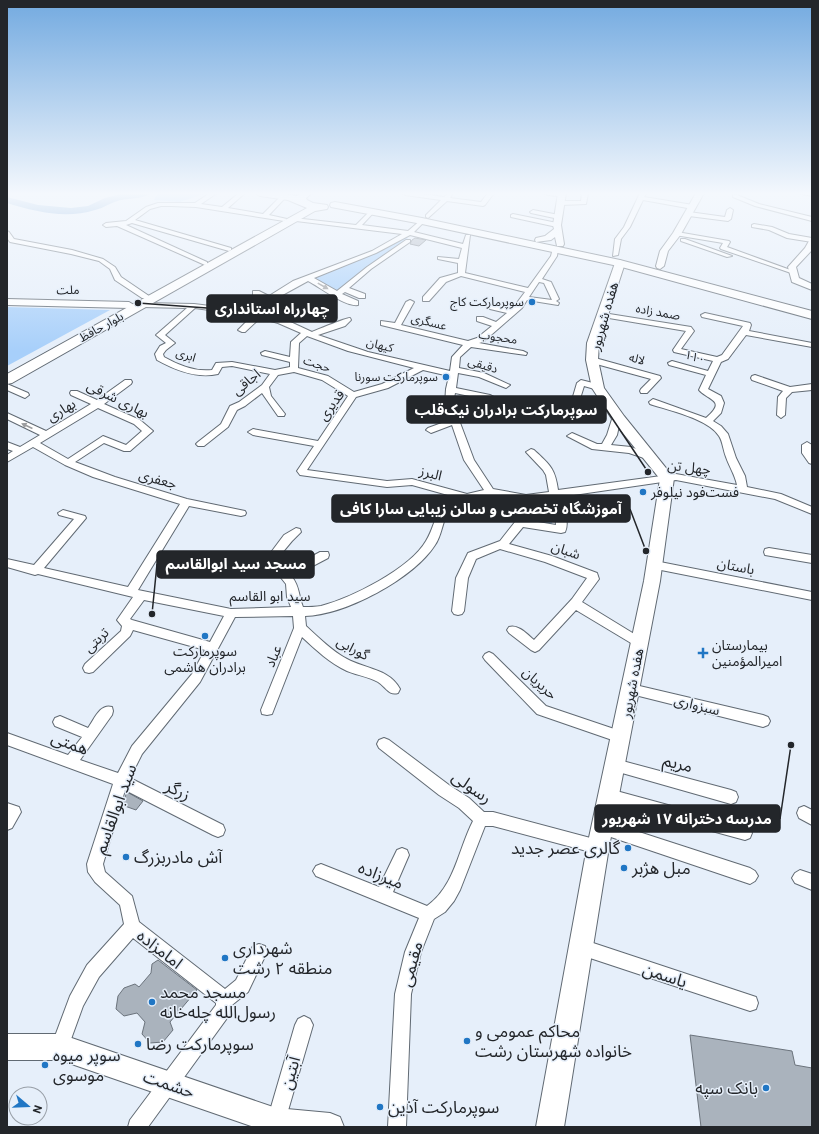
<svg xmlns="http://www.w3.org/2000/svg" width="819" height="1134" viewBox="0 0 819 1134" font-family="Roboto,'Noto Sans Arabic',sans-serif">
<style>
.green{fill:#a7cffa}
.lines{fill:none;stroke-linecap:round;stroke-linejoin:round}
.river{fill:#659ad3;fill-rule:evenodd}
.building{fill:#aab3bd;stroke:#6b737c}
.minor-casing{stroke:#616a73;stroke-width:2}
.tertiary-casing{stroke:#616a73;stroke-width:2}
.secondary-casing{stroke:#616a73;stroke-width:2}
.primary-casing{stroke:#616a73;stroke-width:2}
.minor{fill:#fff;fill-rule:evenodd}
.tertiary{fill:#fff;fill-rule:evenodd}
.secondary{fill:#fff;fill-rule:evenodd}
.primary{fill:#fff;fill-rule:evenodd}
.oneway{fill:#9c9d9f}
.poi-dot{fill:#2076c4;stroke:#e6effa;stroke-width:1.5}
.labels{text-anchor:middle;stroke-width:3;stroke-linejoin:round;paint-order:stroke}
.far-street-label{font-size:12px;fill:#23262a;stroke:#e6effa}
.far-poi-label{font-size:12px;fill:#23262a;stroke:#e6effa;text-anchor:end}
.street-label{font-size:14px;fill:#23262a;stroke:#e6effa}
.poi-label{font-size:14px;fill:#23262a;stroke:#e6effa;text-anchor:start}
.near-street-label{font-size:17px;fill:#23262a;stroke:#e6effa}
.near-poi-label{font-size:17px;fill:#23262a;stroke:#e6effa;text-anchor:start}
.leader{fill:none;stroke:#23262a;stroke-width:1.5}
.callout-dot{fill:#23262a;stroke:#e6effa;stroke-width:1.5}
.callout{fill:#23262a;stroke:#23262a;stroke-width:1.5}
.callout-label{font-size:15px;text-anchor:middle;font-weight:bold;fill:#fff}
</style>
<rect width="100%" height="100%" fill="#e6effa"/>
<path class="green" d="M161 193H206L180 202 154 200 156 196Z
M406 237 408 238 370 265 337 293 312 278 374 253Z
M7 307 110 310 7 366Z
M544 501 552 512V524L529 520 533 502Z"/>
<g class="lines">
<path class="river" d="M125 193H150C145 199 129 198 121 200 111 202 104 208 95 210 66 219 36 212 7 203V197L38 205 71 208 88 206 105 198Z"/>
</g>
<path class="building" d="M415 238 426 240 419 246 410 244 412 240Z
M127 792 143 801 136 810 122 805Z
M158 960 197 990 170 1022 173 1030 163 1042 150 1043 142 1034 145 1022 137 1013 124 1016 116 1009 118 996 124 988 135 984 139 987 151 973 152 964Z
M690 1035 792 1051 795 1065 812 1068V1127H701Z"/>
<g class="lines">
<g class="minor-casing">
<path id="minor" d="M210 193H217L201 204 222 207 239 193H245L228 208 263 214 282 195H286V197L269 215 287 219 284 221 196 207 171 206H161L150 209 135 220 231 248V250L229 251 132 223 126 225 207 262V264L205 265 117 226 106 227 103 225 106 223 126 221 146 207 158 203H195Z
M402 193H416L444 197 449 193 452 195 450 198 481 202 488 193H494L485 205 483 206 447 201 428 218 426 217V215L441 200 405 195Z
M543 193H564L565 194C560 197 548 196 543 193Z
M582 193H588L586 204 561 205 558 203 561 201H581Z
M640 193H646L644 197 693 205 696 207 693 209 643 200 630 227 621 239 618 255 613 256 615 239 624 227Z
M798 193H812V196Z
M733 195H737L759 204 812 217V221L755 206 733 197Z
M730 208 733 210 731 219 728 221 689 216 686 214 689 212 725 217 727 210Z
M372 209 375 211 362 225 408 231 422 219 425 221 414 232 463 244 466 235H470L465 273 528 288 551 256 553 248 558 249 557 256 542 279 551 282 559 299 556 301 559 303 558 305 527 300 522 308 483 342 479 343 523 351 527 353 526 355 471 347 460 357 459 368 484 373 510 385 506 388 479 377 458 373 456 388 490 395 529 416 528 418H522L484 399 455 393 453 404 474 460 493 489 526 495 549 492 546 475 543 470 526 452 531 449 534 450C550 465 555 468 558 490L676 474 737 485C735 475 729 466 726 457 723 450 723 442 719 436 709 419 668 410 650 404L649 402 653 399 656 400 706 418C727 400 709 401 699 390L706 375 669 365 668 363 672 361 708 371 713 361 674 352 673 350 686 331 603 317 599 315 603 313 691 327 694 331 681 349 717 357 722 355 743 326 702 317 701 315 705 313 750 323 751 325 749 331 812 343V347L746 335 728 359 721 362 708 389 721 396 724 403 721 413 713 421 721 426 728 434 736 458 745 476 747 487 781 494 812 507V514L775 499 676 480 560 497C563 506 570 522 565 532L561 533 523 527 509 544 552 556 597 573 599 579 582 602 644 640 646 643 644 646 640 648 636 646 576 610 539 650 535 652 531 650 509 633 507 630 509 627C518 624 527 634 534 640L572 599 587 578 545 562 500 549 476 559 468 578 464 611 462 614 458 615 454 614 452 611 456 578 468 553 500 541 515 522 520 500C511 499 500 495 490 495 482 495 459 501 453 506 442 516 443 534 435 545 413 579 345 615 305 616L306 626C319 638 332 651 347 659 365 669 390 669 400 689L398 693C389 696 386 687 378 682 369 677 357 675 347 671 330 663 316 650 302 637L272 714 267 715 262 714 261 710 294 628 293 616 235 617 200 682 142 754 130 778 223 825 225 830 223 835 218 837 213 835 125 790 103 864 105 872 132 896 139 922 225 989 236 980 253 946 259 944 265 946 267 952 248 992 232 1005 230 1014 148 1127H128L130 1120 216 1005V1003L133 938 99 977 83 1006 66 1053 60 1056 54 1053 51 1047 70 996 87 965 124 924 120 905 95 882 88 872 87 864 113 784 7 745V733L68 755 82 737 55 726 53 722 55 718 60 716 88 728C94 720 100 703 112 707L113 711 112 715 80 760 118 773 132 746 192 674 205 650 133 630 130 636 93 672 89 673 85 672 83 668 85 664 121 631 122 626 117 620 133 597 38 574 35 575 7 567V559L34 565 74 519 59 515 58 513 63 510 85 516 86 518 44 568 128 587 180 504 93 477 65 465 33 447 7 462V455L13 451 7 449V442L20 447 40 435 7 419V413L46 431 91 404 71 395 70 393 71 391H77L97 400 125 380H131L132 382 131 384 104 404 140 420 153 431 130 451H124L104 443 75 462 115 477 187 499 245 511 246 513 245 515 241 516 189 506 138 590 231 609 291 607 287 597 286 584 266 559 284 535 296 528 300 529 301 532 292 541 277 559 287 570 320 552H328L329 555 328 558 292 577C299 585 299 597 303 607 309 607 315 607 321 606 351 598 410 569 426 541 437 523 434 507 455 497L412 485 387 487 300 475 297 471 314 446 253 435 248 432 253 429 318 441 348 396 322 380 294 372 278 375 269 387 271 396 285 414 284 416H278L262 393 245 406 237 410 228 427 204 446H198L196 444 198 442 221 424 230 406 239 402 262 385 270 374 232 366 222 367 218 374C197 379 175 370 157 360L155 354 160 346 166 343 156 335 187 308 142 307 138 305 142 303 194 304 250 311 265 299 253 295V291H259L269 296 293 281 372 251 402 234 296 221 293 219 294 218 356 225ZM410 235 462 248 459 259 438 257V259L458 263V273L440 278 423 297V301H429L446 282 461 276 525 292 516 304 511 309 490 305V309L507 313 496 322 483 317H477V321L492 326 477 338 468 341 401 325 414 302 410 300 406 302 395 323 381 321V325L463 345 452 357 450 371 368 352 318 335 345 326 351 320 350 318C346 318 319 329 312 332L284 319 257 313 277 298 308 281C320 287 345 307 358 305V301L342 294 345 292 359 298H365V294L349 288 371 269 410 242V240H406L367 267 337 291 314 278 376 253ZM539 282 544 283 552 300 529 297ZM195 308 252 316 238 330 242 332H245L260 318 278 323 301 333 291 342 290 357 265 351 261 353 262 355 290 362V367L275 370 232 362 216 363 212 370C195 372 178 365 164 357L163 354 166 350 175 343 165 335ZM307 336 348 351 414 368 382 384 354 392 328 376 298 368 299 343ZM423 370 449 376 446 389 445 404 450 420 428 428 426 430 431 433 452 425 464 460 484 490 467 494 412 479 387 481 307 470 356 397 388 388ZM98 408 134 424 142 431 126 445 103 436 68 459 40 443ZM550 498 555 512 556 525 526 520 530 501ZM144 600 224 616 210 642 132 620 130 619Z
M533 210 559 215 562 217 559 219 531 213 530 212Z
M513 214 557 223 560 225 557 227 511 217V215Z
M754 224 772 227 789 234 812 238V242L787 238 769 230 752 227V225Z
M7 231 9 232 14 239 72 250 103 259 115 267 121 277 149 296 148 298H142L115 280 110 269 99 261 71 254 10 242 7 238Z
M677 232 729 241 730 242 727 247 796 272 791 273 721 249 720 248 723 243 675 235V233Z
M681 239H685L732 256 727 257 681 241Z
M589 358H595L660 376 661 378 647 393H641L640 391 641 389 651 379 589 362Z
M755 375 790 387 812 384V390L792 392 786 398 785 415 781 418 777 415 778 397 783 391 752 380 751 378 752 376Z
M581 380 601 385 602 387 598 390 584 386 579 402H573L572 400 577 383Z
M7 384 28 393 29 395 25 398 7 390Z
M617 413 621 416 617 435 611 445 631 447 653 455 655 457 653 459H647L629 453 592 449 567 436 572 433 597 444H602L607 435 613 416Z
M807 442 812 445V464L809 463 802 453V445Z
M769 548 812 555V563L765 555 764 552 765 549Z
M655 561 812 592V600L651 568 650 565 651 562Z
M489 652 493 654 546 706 626 733 628 737 626 741 621 743 537 714 485 660 483 657 485 654Z
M631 684 763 715 768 717 770 721 768 725 763 727 627 693 625 689 627 685Z
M384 738 389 740 449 785 469 798 484 812H493L598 840 603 842 605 847 603 852 598 854 493 826H485L460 890 454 901 445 912 434 919 421 952 411 994 406 1127H388L395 994 405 952 419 918 316 876 313 871 316 866 321 864 379 887 397 850 402 848 407 850 409 855 393 892 427 906C455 886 458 850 473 821L459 808 439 795 379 748 377 744 379 740Z
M615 759 731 790 736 792 738 797 736 802 731 804 615 771 610 769 608 765 610 761Z
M609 789 745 826 750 828 752 833 750 838 745 840 609 803 604 801 602 796 604 791Z
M7 803 19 807 21 812 12 828 7 830Z
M804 806 812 810V825L799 818 797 813 799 808Z
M602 820 750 868 755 871 758 876 755 881 750 884 602 834 597 832 595 827 597 822Z
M800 870 812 874V890L795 883 792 878 795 873Z
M581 939 750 995 756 997 758 1003 756 1009 750 1011 581 955 575 953 573 947 575 941Z
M304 1016 310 1019 313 1025 285 1121 283 1127H269L267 1121 295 1025 298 1019Z"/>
</g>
<g class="tertiary-casing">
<path id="tertiary" d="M558 193H566L561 225 564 244 563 246H557L555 237 551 240 536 242 535 240 536 238 545 236 554 229 553 225Z
M696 193H704L681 234 668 251 664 266 660 269 657 268 656 266 660 251 673 233Z
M812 240V250L796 267 799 278 812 284V290L792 282 788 267 805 248 809 241Z
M7 299 129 302 134 305 129 308 7 305Z"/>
</g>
<g class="secondary-casing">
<path id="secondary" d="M620 260 625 263 599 343 598 360 604 388 624 416 674 478 660 581 609 847 564 1127H536L587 847 644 581 660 479 614 422 592 388 586 360 587 343 615 263Z
M7 1034H60L276 1108 330 1113 340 1117 344 1127H254L60 1060H7Z"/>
</g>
<g class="primary-casing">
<path id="primary" d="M255 193H280L297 196 301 193H312L306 198 307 200 313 203 327 205 328 207 327 209 315 211 12 383 7 384V374L307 208 288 200 260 196Z
M335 202 422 218 620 260 812 311V319L618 266 422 224 331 207 330 205 331 203Z"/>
</g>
<use href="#minor" class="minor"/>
<use href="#tertiary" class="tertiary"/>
<use href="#secondary" class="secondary"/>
<use href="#primary" class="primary"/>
</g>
<defs><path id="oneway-solid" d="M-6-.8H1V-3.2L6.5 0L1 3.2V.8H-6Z"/></defs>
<g class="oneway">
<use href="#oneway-solid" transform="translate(323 286) rotate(29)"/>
<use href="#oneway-solid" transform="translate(27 426) rotate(-155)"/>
</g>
<linearGradient id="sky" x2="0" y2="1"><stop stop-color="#73aae0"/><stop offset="0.55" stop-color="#f4f8fd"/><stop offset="1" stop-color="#f4f8fd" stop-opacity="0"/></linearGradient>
<rect width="819" height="352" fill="url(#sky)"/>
<g class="poi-dot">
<circle cx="532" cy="302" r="4"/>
<circle cx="446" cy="377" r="4"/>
<circle cx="643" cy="492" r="4"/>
<circle cx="205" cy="636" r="4"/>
<path d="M701 647h4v4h4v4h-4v4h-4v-4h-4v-4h4z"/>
<circle cx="628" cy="848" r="4"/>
<circle cx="126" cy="857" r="4"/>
<circle cx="624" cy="868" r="4"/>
<circle cx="225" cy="958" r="4"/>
<circle cx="152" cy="1002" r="4"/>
<circle cx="467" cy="1041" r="4"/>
<circle cx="138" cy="1044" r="4"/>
<circle cx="45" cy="1065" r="4"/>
<circle cx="766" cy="1088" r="4"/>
<circle cx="380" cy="1107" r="4"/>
</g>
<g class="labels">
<g class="far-street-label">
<text transform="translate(68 290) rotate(-1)" y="4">ملت</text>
<text transform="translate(658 312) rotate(10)" y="4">صمد زاده</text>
<text transform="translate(429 322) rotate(14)" y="4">عسگری</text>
<text transform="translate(101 327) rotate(-29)" y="4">بلوار حافظ</text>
<text transform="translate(498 337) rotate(9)" y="4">محجوب</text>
<text transform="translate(380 345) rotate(14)" y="4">کیهان</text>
<text transform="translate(186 355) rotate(18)" y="4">ابری</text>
<text transform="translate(695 357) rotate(16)" y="4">۱۱۰</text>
<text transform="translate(637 359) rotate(15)" y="4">لاله</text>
<text transform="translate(317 364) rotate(19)" y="4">حجت</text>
<text transform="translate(483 365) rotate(17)" y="4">دقیقی</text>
</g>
<g class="far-poi-label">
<text x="524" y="306">سوپرمارکت کاج</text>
<text x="438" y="381">سوپرمارکت سورنا</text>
</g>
<g class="street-label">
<text transform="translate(604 316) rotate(-74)" y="5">هفده شهریور</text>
<text transform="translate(246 382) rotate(-39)" y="5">اجاقی</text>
<text transform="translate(118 399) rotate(26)" y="5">بهاری شرقی</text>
<text transform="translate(331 405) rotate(-54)" y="5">قدیری</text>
<text transform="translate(61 410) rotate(-31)" y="5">بهاری</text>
<text transform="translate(689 467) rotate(6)" y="5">چهل تن</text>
<text transform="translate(431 473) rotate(15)" y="5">البرز</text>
<text transform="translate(158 479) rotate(16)" y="5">جعفری</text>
<text transform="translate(566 550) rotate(19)" y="5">شبان</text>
<text transform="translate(736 566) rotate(11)" y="5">باستان</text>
<text x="270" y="601">سید ابو القاسم</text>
<text transform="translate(96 640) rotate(-44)" y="5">تربتی</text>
<text transform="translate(353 648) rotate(28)" y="5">گورابی</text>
<text transform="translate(273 656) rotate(-68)" y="5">عباد</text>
<text transform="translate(540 683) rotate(42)" y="5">حریریان</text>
<text transform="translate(632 683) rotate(-79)" y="5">هفده شهریور</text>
<text transform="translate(697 705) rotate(14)" y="5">سبزواری</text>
</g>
<g class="poi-label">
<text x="651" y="497">فست‌فود نیلوفر</text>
<text x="712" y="650">بیمارستان<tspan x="712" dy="16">امیرالمؤمنین</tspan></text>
<text x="205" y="656" text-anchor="middle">سوپرمارکت<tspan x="205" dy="16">برادران هاشمی</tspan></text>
</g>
<g class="near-street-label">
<text transform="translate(70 743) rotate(20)" y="6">همتی</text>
<text transform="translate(678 763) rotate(15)" y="6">مریم</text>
<text transform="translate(472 787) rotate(35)" y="6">رسولی</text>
<text transform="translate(178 790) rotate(26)" y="6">زرگر</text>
<text transform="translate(115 809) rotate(-70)" y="6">سید ابوالقاسم</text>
<text transform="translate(381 875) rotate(22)" y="6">میرزاده</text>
<text transform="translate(160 949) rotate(38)" y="6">امامزاده</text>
<text transform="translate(411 964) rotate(-75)" y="6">مقیمی</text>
<text transform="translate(665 975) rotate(18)" y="6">یاسمن</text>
<text transform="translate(290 1073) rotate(-74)" y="6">آبتین</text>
<text transform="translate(169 1084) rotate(19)" y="6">حشمت</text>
</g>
<g class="near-poi-label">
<text x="620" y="854" text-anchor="end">گالری عصر جدید</text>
<text x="134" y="863">آش مادربزرگ</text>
<text x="632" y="874">مبل هژبر</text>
<text x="233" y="954">شهرداری<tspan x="233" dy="20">منطقه ۲ رشت</tspan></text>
<text x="160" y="998">مسجد محمد<tspan x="160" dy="20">رسول‌‌الله چله‌خانه</tspan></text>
<text x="475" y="1037">محاکم عمومی و<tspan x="475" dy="20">خانواده شهرستان رشت</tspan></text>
<text x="146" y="1050">سوپرمارکت رضا</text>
<text x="53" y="1061">سوپر میوه<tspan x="53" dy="20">موسوی</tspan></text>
<text x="758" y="1094" text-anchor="end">بانک سپه</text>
<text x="388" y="1113">سوپرمارکت آذین</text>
</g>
</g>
<path class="leader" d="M138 303L207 308M648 472L606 409M646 551L630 509M152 614L157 564M791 745L780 819"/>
<g class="callout-dot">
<circle cx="138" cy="303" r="4"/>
<circle cx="648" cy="472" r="4"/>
<circle cx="646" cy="551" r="4"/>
<circle cx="152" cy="614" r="4"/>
<circle cx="791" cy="745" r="4"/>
</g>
<g class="callout">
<rect x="207" y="295" width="130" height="27" rx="4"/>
<rect x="407" y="396" width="199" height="27" rx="4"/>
<rect x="332" y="495" width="298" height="27" rx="4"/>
<rect x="157" y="551" width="157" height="27" rx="4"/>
<rect x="595" y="805" width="185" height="27" rx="4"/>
</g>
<g class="callout-label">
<text x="272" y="314">چهارراه استانداری</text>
<text x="506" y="415">سوپرمارکت برادران نیک‌قلب</text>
<text x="481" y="514">آموزشگاه تخصصی و سالن زیبایی سارا کافی</text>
<text x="236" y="569">مسجد سید ابوالقاسم</text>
<text x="687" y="824">مدرسه دخترانه ۱۷ شهریور</text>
</g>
<rect width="819" height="1134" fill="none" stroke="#23262a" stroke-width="16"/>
<g transform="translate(28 1106) rotate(109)"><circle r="19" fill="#e6effa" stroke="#989fa7"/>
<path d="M0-3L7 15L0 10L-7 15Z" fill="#2076c4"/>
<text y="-6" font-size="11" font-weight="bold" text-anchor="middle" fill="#23262a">N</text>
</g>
</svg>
